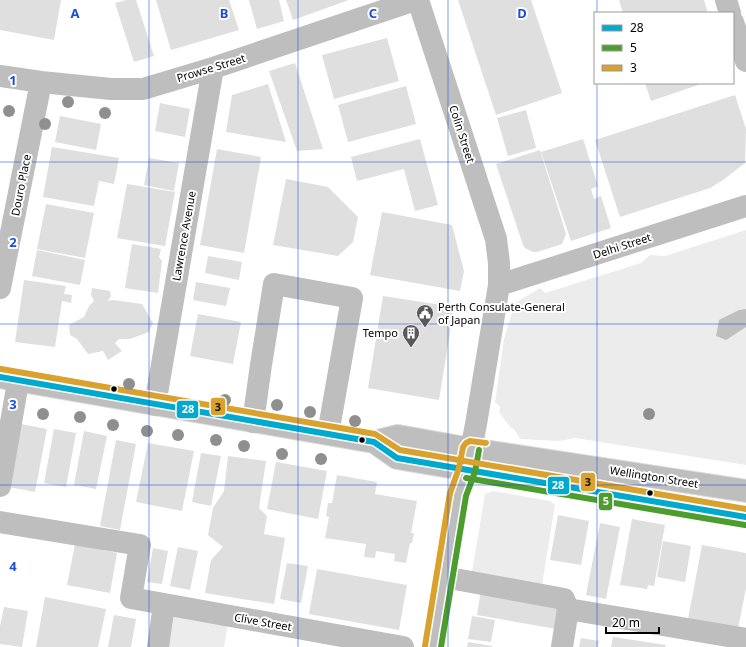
<svg xmlns="http://www.w3.org/2000/svg" width="746" height="647" viewBox="0 0 746 647" font-family="'Noto Sans',sans-serif">
<style>
.green{fill:#ececec}
.water{fill:#bfbfbf}
.building{fill:#dfdfdf}
.lines{fill:none;stroke-linecap:round;stroke-linejoin:round}
.major-casing{stroke:#dbdbdb;stroke-width:24}
.minor{stroke:#bebebe;stroke-width:22}
.major{stroke:#bebebe;stroke-width:22}
.bus-1-casing{stroke:#fff;stroke-width:9}
.bus-2-casing{stroke:#fff;stroke-width:9}
.bus-3-casing{stroke:#fff;stroke-width:9}
.bus-1{stroke:#00a9ce;stroke-width:6}
.bus-2{stroke:#4c9c2e;stroke-width:6}
.bus-3{stroke:#d9a22f;stroke-width:6}
.tree{fill:#8f8f8f}
.grid{fill:none;stroke:#1d4ed8;stroke-width:1;stroke-opacity:0.55}
.bus-dot{fill:#000;stroke:#fff;stroke-width:1.5}
.labels{text-anchor:middle;stroke-width:4;stroke-linejoin:round;paint-order:stroke}
.street-label{font-size:11px;fill:#000;stroke:#fff}
.poi-label{font-size:11px;fill:#000;stroke:#fff;text-anchor:start}
.grid-label{font-size:13px;text-anchor:middle;font-weight:bold;fill:#1d4ed8;stroke:#fff;stroke-width:4;stroke-linejoin:round;paint-order:stroke}
.line-badge{stroke:#fff;stroke-width:1.5}
.badge-label{font-size:11px;text-anchor:middle;font-weight:bold;fill:#fff}
.pale-badge-label{font-size:11px;text-anchor:middle;font-weight:bold;fill:#111}
</style>
<rect width="100%" height="100%" fill="#fff"/>
<path class="green" d="M746 230V465L575 438 560 441 520 439 514 429 511 428 499 412 500 407 495 402 504 339 515 303 540 288 545 293 641 263 650 255 665 256Z
M493 491 550 501 555 505 542 585 472 572 485 494Z
M168 612 228 624 224 647H163Z"/>
<path class="water" d="M746 309V327L726 340 716 336 719 320 739 310Z"/>
<path class="building" d="M0 0H61L54 40 0 30Z
M126 0H136L154 56 134 62 115 3Z
M156 0H229L239 30 171 50Z
M249 0H279L284 21 257 29Z
M286 0H349L293 20Z
M458 0H531L562 93 496 115Z
M619 0H704L708 13H623Z
M387 38 399 81 334 99 322 55Z
M295 63 323 149 297 151 269 71Z
M645 83H704L651 101Z
M268 84 286 142 226 132 232 95Z
M406 86 416 124 348 142 338 105Z
M735 95 746 129 745 163 723 180 710 188 620 217 595 140Z
M160 103 190 109 185 137 155 131Z
M526 110 536 148 508 156 497 118Z
M60 116 101 124 96 150 55 142Z
M420 139 438 205 415 211 404 169 357 181 351 157Z
M583 139 598 186 591 189 594 199 601 196 611 228 571 241 541 152Z
M52 147 119 158 114 184 99 181 94 206 43 197Z
M217 149 261 157 244 253 200 245Z
M540 150 566 234 562 244 537 252H533L525 248 523 245 496 164Z
M149 158 179 163 174 191 144 185Z
M286 179 328 187 358 217 353 242 338 256 273 245Z
M127 184 175 192 165 246 117 238Z
M46 204 94 213 85 258 37 249Z
M382 212 452 225 464 271 460 291 370 275Z
M132 244 161 249 159 257 162 261 158 293 125 288Z
M37 250 85 260 80 285 32 276Z
M208 256 242 262 239 280 205 273Z
M24 280 66 286 64 294 72 295 71 303 62 301 55 347 15 342Z
M196 282 230 288 226 306 193 300Z
M92 288 110 291 111 296 108 301 113 300 142 304 153 323 149 332 130 339H119L115 343 122 351 108 360 103 351 88 354 77 339 70 335 69 325 84 317 89 306 94 301 91 295Z
M383 296 454 307 439 400 368 388Z
M198 314 241 322 233 364 190 356Z
M21 424 47 429 35 492 9 487Z
M54 429 76 433 66 487 44 483Z
M84 431 107 436 96 489 74 485Z
M116 440 136 444 120 530 100 526Z
M148 443 194 451 182 511 136 502Z
M201 453 221 456 211 506 192 502Z
M228 456 266 461 259 508 267 516 264 534 285 538 274 604 205 593 211 560 223 547 208 535 213 508 224 491Z
M276 462 327 471 318 519 267 509Z
M337 475 377 482 375 494 417 501 411 533H414L412 543H410L406 563 394 561 395 554 376 551 375 558 364 557 366 544 325 538 329 517 326 516 328 503H332Z
M558 515 589 521 581 565 550 560Z
M632 519 665 525 654 586 648 585 647 589 620 585Z
M600 523 620 527 606 599 586 595Z
M663 541 691 546 685 582 657 577Z
M75 544 117 553 110 593 67 585Z
M702 545 746 553V588L738 629 688 619Z
M178 547 198 551 190 590 170 586Z
M153 548 168 551 162 584 147 582Z
M287 563 308 566 301 603 280 599Z
M317 569 407 585 399 630 309 614Z
M481 589 561 603 556 629 477 615Z
M45 597 106 609 98 647H36Z
M4 607 28 611 22 647 0 644V626Z
M114 615 136 619 131 647H108Z
M472 616 495 620 491 642 468 639Z
M613 637 666 645 665 647H611Z
M581 638 599 641 598 647H579Z
M468 642 492 646V647H467Z"/>
<g class="lines">
<g class="major-casing">
<path id="major" d="M0 377 374 442 397 458 746 517
M374 442 398 436 471 449 746 491"/>
</g>
<path class="minor" d="M418 0 496 239 499 263V285L476 424 467 470 458 494 433 647
M726 0 730 13
M733 22 746 61
M0 76 41 82 111 89H143L213 68 415 0
M499 285 746 206
M0 288 41 82
M155 405 213 68
M253 422 261 365 274 284 352 298 328 434
M0 486 18 382
M0 522 140 545 131 598 164 604
M444 577 564 599 568 609 562 647
M568 609 746 639
M158 647 164 604 403 647"/>
<use href="#major" class="major"/>
<g class="bus-1-casing">
<path id="bus-1" d="M0 377 374 442 397 458 746 517"/>
</g>
<g class="bus-2-casing">
<path id="bus-2" d="M466 478 745 525
M441 647 466 496 475 472 479 450"/>
</g>
<g class="bus-3-casing">
<path id="bus-3" d="M1 369 375 434 400 450 746 509
M425 646 450 493 459 468 463 447 466 443 470 441 486 443"/>
</g>
<use href="#bus-1" class="bus-1"/>
<use href="#bus-2" class="bus-2"/>
<use href="#bus-3" class="bus-3"/>
</g>
<g class="tree">
<circle cx="68" cy="102" r="6"/>
<circle cx="9" cy="111" r="6"/>
<circle cx="105" cy="113" r="6"/>
<circle cx="45" cy="124" r="6"/>
<circle cx="129" cy="384" r="6"/>
<circle cx="225" cy="400" r="6"/>
<circle cx="277" cy="405" r="6"/>
<circle cx="310" cy="412" r="6"/>
<circle cx="43" cy="414" r="6"/>
<circle cx="649" cy="414" r="6"/>
<circle cx="80" cy="417" r="6"/>
<circle cx="355" cy="421" r="6"/>
<circle cx="113" cy="425" r="6"/>
<circle cx="147" cy="431" r="6"/>
<circle cx="178" cy="435" r="6"/>
<circle cx="216" cy="440" r="6"/>
<circle cx="244" cy="446" r="6"/>
<circle cx="282" cy="454" r="6"/>
<circle cx="321" cy="459" r="6"/>
</g>
<path class="grid" d="M149 0V647M298 0V647M448 0V647M597 0V13M597 83V647M0 162H746M0 324H746M0 485H746"/>
<defs>
<g id="civic-pin" transform="scale(0.9)"><path d="M0 17L-7.5 6A9.5 9.5 0 1 1 7.5 6Z" fill="#595959" stroke="#fff"/><path d="M-.6-6.5H3V-4.5H.6V-3L4-1V1h2V6H-6V1h2V-1L-.6-3ZM-1.2 2.5V6h2.4V2.5Z" fill="#fff"/></g>
<g id="building-pin" transform="scale(0.9)"><path d="M0 17L-7.5 6A9.5 9.5 0 1 1 7.5 6Z" fill="#595959" stroke="#fff"/><path d="M-4-6H4V6H1V3H-1V6H-4ZM-2.5-4.3h1.7v1.8h-1.7ZM.8-4.3h1.7v1.8H.8ZM-2.5-1h1.7V.8h-1.7ZM.8-1h1.7V.8H.8Z" fill="#fff"/></g>
</defs>
<g fill-rule="evenodd">
<use href="#civic-pin" x="425" y="313"/>
<use href="#building-pin" x="411" y="333"/>
</g>
<g class="bus-dot">
<circle cx="114" cy="389" r="3.5"/>
<circle cx="362" cy="440" r="3.5"/>
<circle cx="650" cy="493" r="3.5"/>
</g>
<g class="labels">
<g class="street-label">
<text transform="translate(211 68) rotate(-17)" y="4">Prowse Street</text>
<text transform="translate(462 134) rotate(72)" y="4">Colin Street</text>
<text transform="translate(21 185) rotate(-79)" y="4">Douro Place</text>
<text transform="translate(184 236) rotate(-80)" y="4">Lawrence Avenue</text>
<text transform="translate(622 246) rotate(-18)" y="4">Delhi Street</text>
<text transform="translate(654 477) rotate(9)" y="4">Wellington Street</text>
<text transform="translate(263 622) rotate(10)" y="4">Clive Street</text>
</g>
<g class="poi-label">
<text x="438" y="311">Perth Consulate-General<tspan x="438" dy="13">of Japan</tspan></text>
<text x="398" y="337" text-anchor="end">Tempo</text>
</g>
</g>
<g class="grid-label">
<text x="75" y="18">A</text>
<text x="224" y="18">B</text>
<text x="373" y="18">C</text>
<text x="522" y="18">D</text>
<text x="13" y="85">1</text>
<text x="13" y="247">2</text>
<text x="13" y="409">3</text>
<text x="13" y="571">4</text>
</g>
<g class="line-badge">
<rect x="210" y="397" width="16" height="19" rx="4" fill="#d9a22f"/>
<rect x="176" y="400" width="23" height="19" rx="4" fill="#00a9ce"/>
<rect x="580" y="472" width="16" height="20" rx="4" fill="#d9a22f"/>
<rect x="547" y="476" width="23" height="19" rx="4" fill="#00a9ce"/>
<rect x="598" y="492" width="15" height="19" rx="4" fill="#4c9c2e"/>
</g>
<g class="badge-label">
<text x="188" y="413">28</text>
<text x="558" y="489">28</text>
<text x="606" y="505">5</text>
</g>
<g class="pale-badge-label">
<text x="218" y="411">3</text>
<text x="588" y="486">3</text>
</g>
<rect x="594" y="12" width="140" height="72" fill="#ffffff" stroke="#999999"/>
<rect x="602" y="25" width="20" height="6" fill="#00a9ce" stroke="#999999"/>
<text x="630" y="32" font-size="12" fill="#000000">28</text>
<rect x="602" y="45" width="20" height="6" fill="#4c9c2e" stroke="#999999"/>
<text x="630" y="52" font-size="12" fill="#000000">5</text>
<rect x="602" y="65" width="20" height="6" fill="#d9a22f" stroke="#999999"/>
<text x="630" y="72" font-size="12" fill="#000000">3</text>
<path d="M606 627v6h53v-6" fill="none" stroke="#000000" stroke-width="2"/>
<text x="612" y="627" font-size="12" fill="#000000" stroke="#ffffff" stroke-width="3" paint-order="stroke">20 m</text>
</svg>
